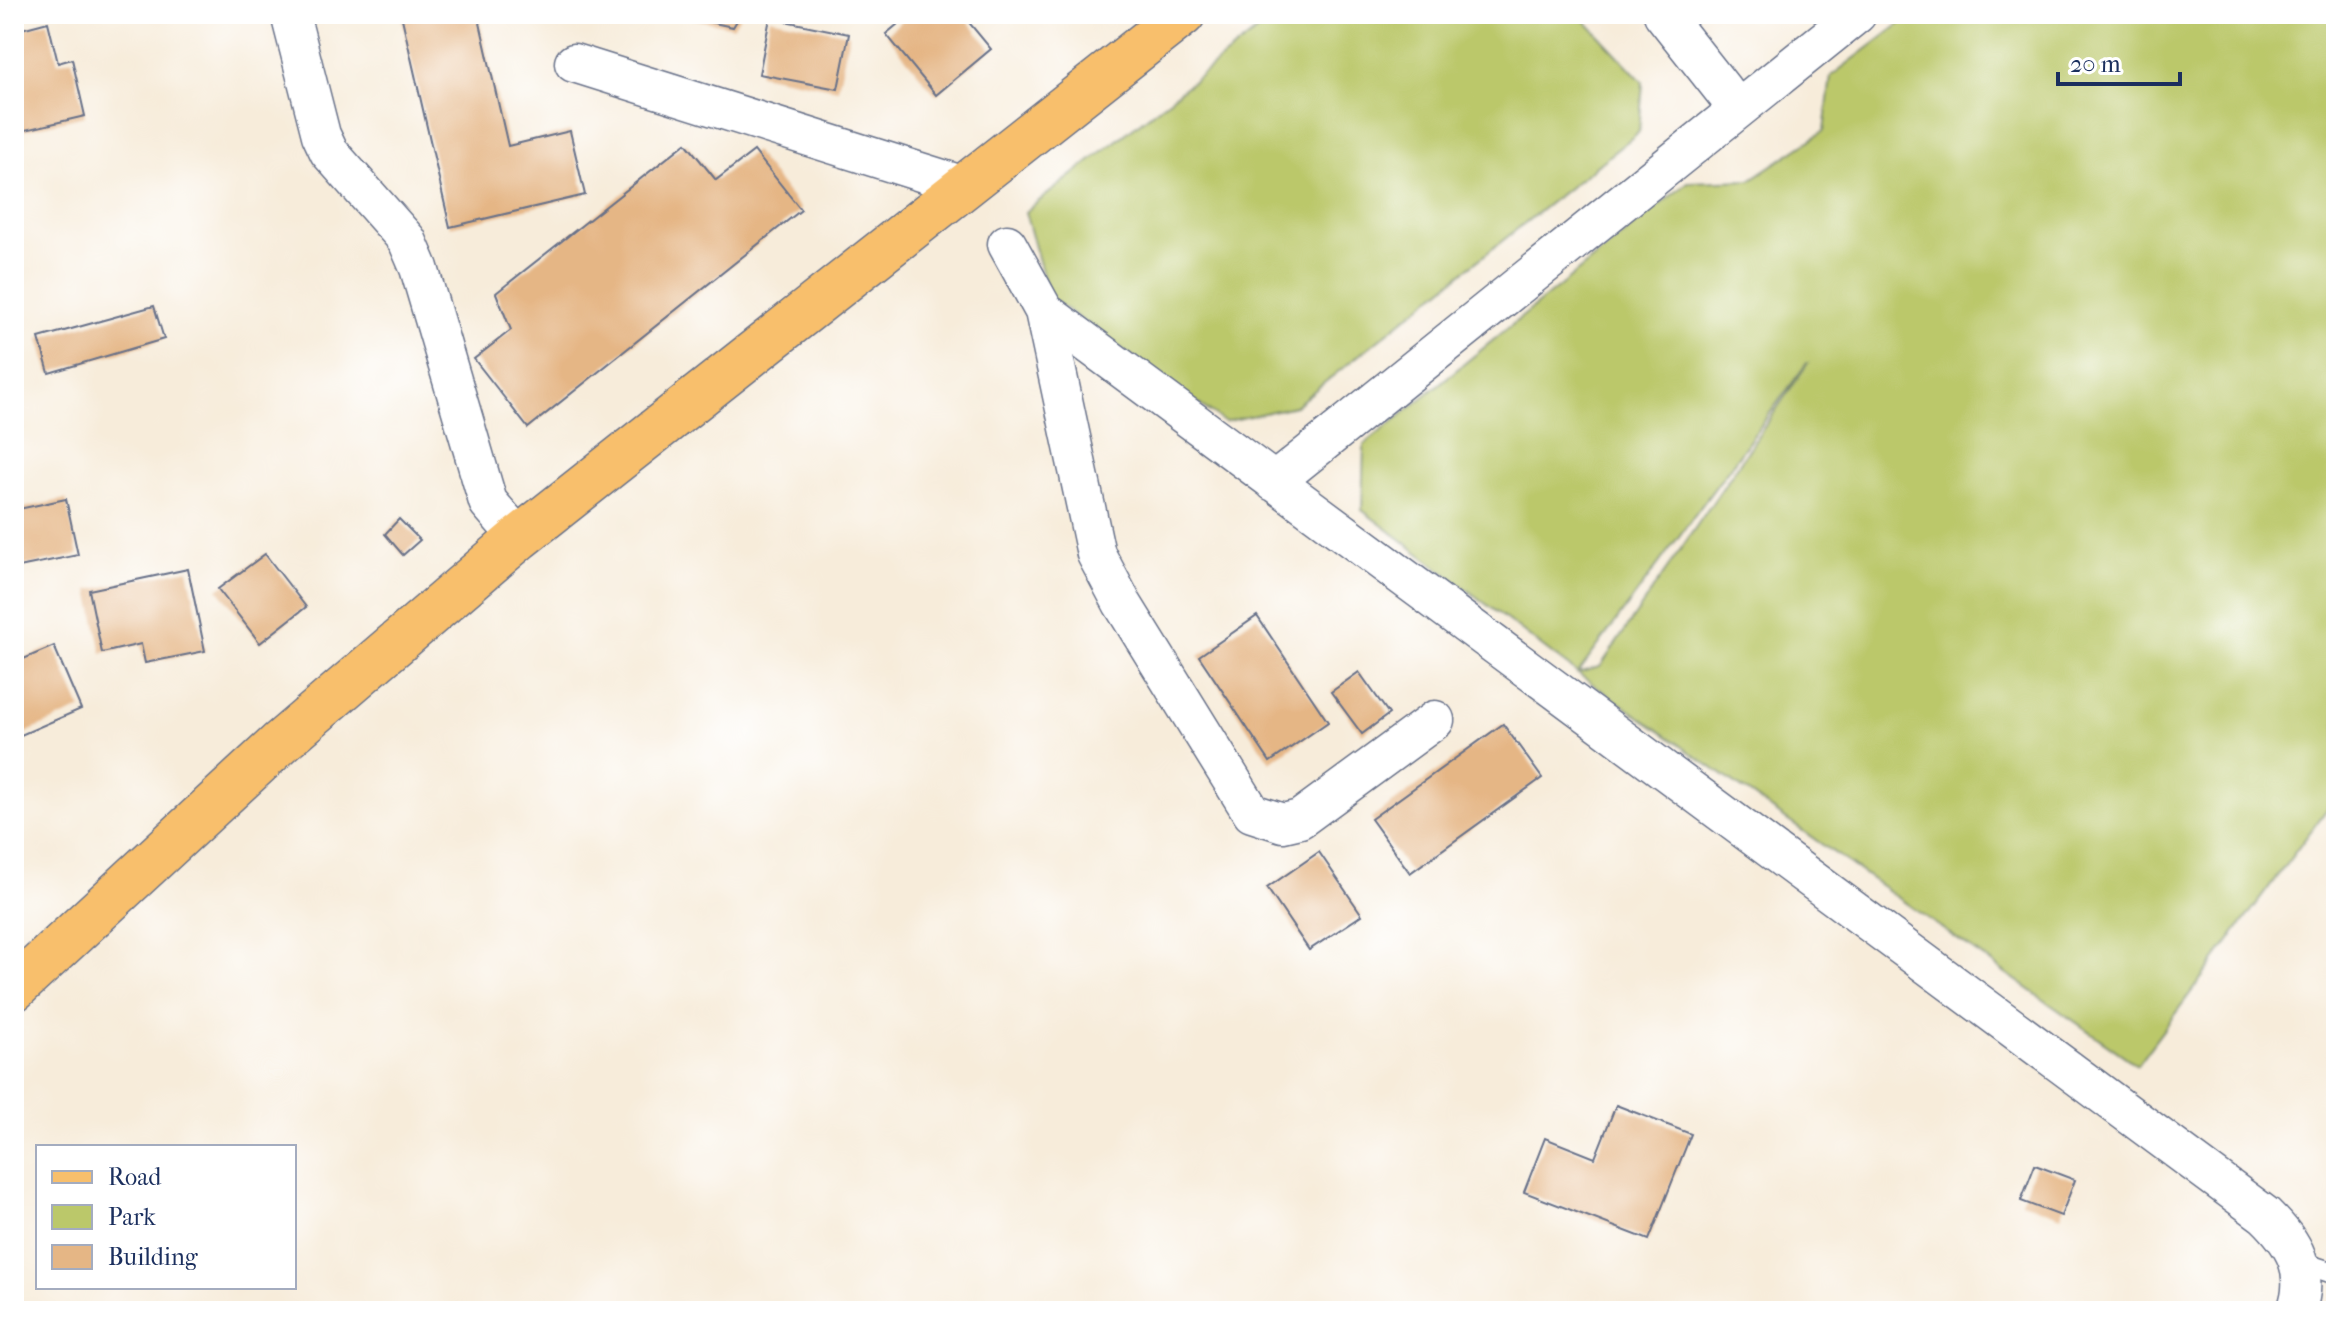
<svg xmlns="http://www.w3.org/2000/svg" width="2350" height="1325" viewBox="0 0 2350 1325" font-family="'IM FELL French Canon',serif">
<style>
.green{fill:#bbc86a;stroke:#6b7c64;stroke-width:2;fill-rule:evenodd}
.building{fill:#e5b685}
.lines{fill:none;stroke-linecap:round;stroke-linejoin:round}
.service-casing{stroke:#687189;stroke-width:23}
.minor-casing{stroke:#687189;stroke-width:41}
.primary-casing{stroke:#687189;stroke-width:47}
.service{stroke:#fff;stroke-width:20}
.minor{stroke:#fff;stroke-width:38}
.primary{stroke:#f8bf6c;stroke-width:44}
</style>
<rect width="100%" height="100%" fill="#fff"/>
<filter id="ink" filterUnits="userSpaceOnUse"><feTurbulence type="fractalNoise" baseFrequency=".0125" numOctaves="2"/><feDisplacementMap in="SourceGraphic" scale="16" xChannelSelector="R" yChannelSelector="G"/><feConvolveMatrix kernelMatrix="1 2 1 2 8 2 1 2 1" color-interpolation-filters="sRGB"/></filter>
<filter id="wash" filterUnits="userSpaceOnUse"><feTurbulence type="fractalNoise" baseFrequency=".006" numOctaves="4" result="noise"/><feDisplacementMap in="SourceGraphic" scale="32" xChannelSelector="R" yChannelSelector="G"/><feGaussianBlur stdDeviation="1.8" result="paint"/><feColorMatrix in="noise" values="0 0 0 0 0 0 0 0 0 0 0 0 0 0 0 0 0 1.4 0 .05"/><feComposite in="paint" operator="in"/></filter>
<g filter="url(#wash)">
<rect width="100%" height="100%" fill="#f7ecda"/>
<path class="green" d="M1279 14H1579L1643 82 1639 132 1295 406 1224 422 1049 297 1025 212Z
M1913 14H2336V797L2137 1065 1577 673 1362 510 1364 445 1688 182 1750 180 1824 131 1831 76ZM1808 363 1600 667 1578 673 1807 363Z"/>
<g id="blocks">
<path class="building" d="M401 14H478L508 146 570 131 585 195 450 227Z
M672 14H741L733 27Z
M910 14H962L991 49 936 95 886 34Z
M770 18 849 34 838 89 759 74Z
M48 22 58 63 72 59 85 116 21 131 14 103V31Z
M686 143 716 180 754 151 801 210 528 428 474 359 511 330 496 293Z
M154 306 164 339 49 373 39 338Z
M66 499 78 555 14 568V510Z
M399 519 420 540 403 555 385 534Z
M265 554 306 607 260 643 218 589Z
M188 569 205 651 145 663 141 644 102 653 89 590Z
M1257 616 1328 722 1270 762 1199 656Z
M54 646 81 709 14 738V663Z
M1359 672 1389 714 1362 734 1331 692Z
M1503 724 1542 778 1410 873 1371 819Z
M1319 852 1362 915 1309 950 1267 888Z
M1616 1105 1691 1134 1649 1240 1524 1192 1545 1138 1595 1158Z
M2035 1165 2075 1180 2061 1216 2021 1201Z"/>
</g>
</g>
<g filter="url(#ink)">
<use href="#blocks" fill-opacity="0" stroke="#687189" stroke-width="2"/>
<g class="lines">
<g class="service-casing">
<path id="service" d="M2300 1262 2336 1274"/>
</g>
<g class="minor-casing">
<path id="minor" d="M290 14 321 135 329 152 407 240 419 268 488 502 519 538
M1663 14 1738 109
M574 63 965 186
M1007 244 1044 311 2265 1215C2293 1242 2311 1271 2296 1311
M1044 311 1096 554 1122 603 1252 813 1283 823 1300 819 1435 720
M1274 482 1857 14"/>
</g>
<g class="primary-casing">
<path id="primary" d="M14 989 281 742 519 538 1183 14"/>
</g>
<use href="#service" class="service"/>
<use href="#minor" class="minor"/>
<use href="#primary" class="primary"/>
</g>
</g>
<rect width="2350" height="1325" fill="none" stroke="#fff" stroke-width="48"/>
<rect x="36" y="1145" width="260" height="144" fill="#ffffff" stroke="#a4acbf" stroke-width="2"/>
<rect x="52" y="1171" width="40" height="12" fill="#f8bf6c" stroke="#a4acbf" stroke-width="2"/>
<text x="108" y="1185" font-size="24" fill="#1b2f5e">Road</text>
<rect x="52" y="1205" width="40" height="24" fill="#bbc86a" stroke="#a4acbf" stroke-width="2"/>
<text x="108" y="1225" font-size="24" fill="#1b2f5e">Park</text>
<rect x="52" y="1245" width="40" height="24" fill="#e5b685" stroke="#a4acbf" stroke-width="2"/>
<text x="108" y="1265" font-size="24" fill="#1b2f5e">Building</text>
<path d="M2058 72v12h122v-12" fill="none" stroke="#1b2f5e" stroke-width="4"/>
<text x="2070" y="72" font-size="24" fill="#1b2f5e" stroke="#ffffff" stroke-width="6" paint-order="stroke">20 m</text>
</svg>
